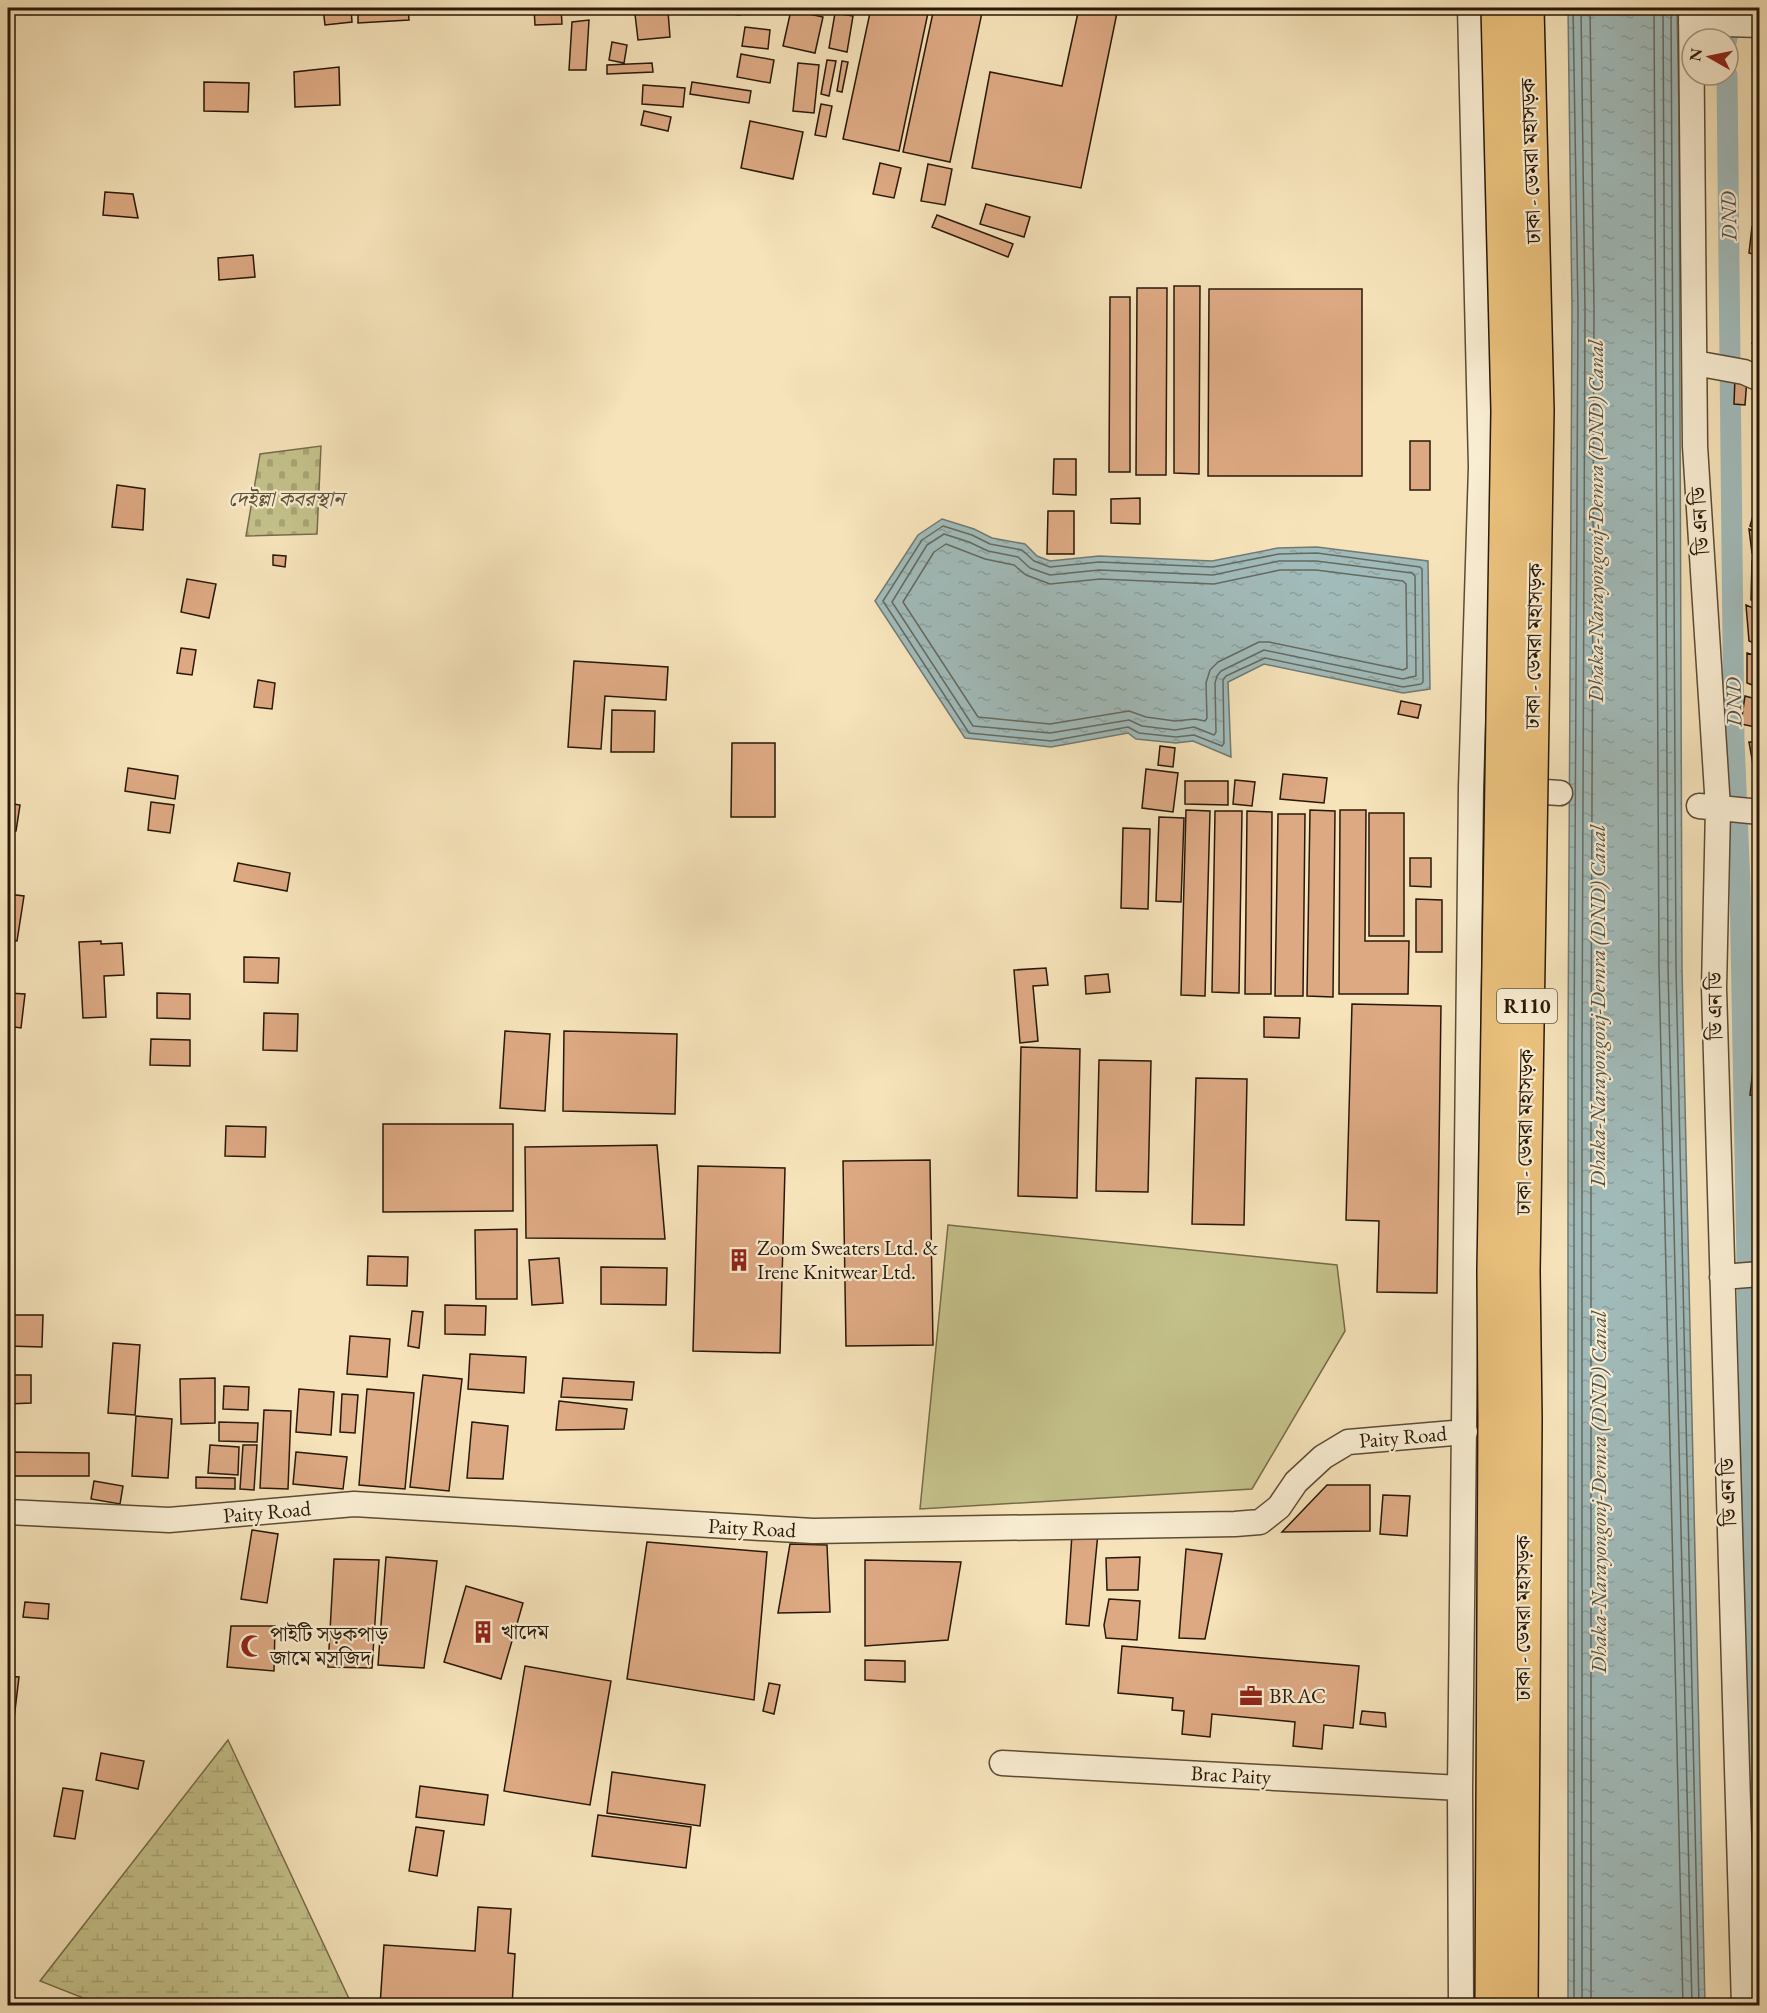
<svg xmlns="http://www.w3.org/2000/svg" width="1767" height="2013" viewBox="0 0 1767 2013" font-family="'EB Garamond','Noto Serif Bengali',serif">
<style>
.green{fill:#c4c18a;stroke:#766c49;stroke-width:1.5}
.wetland{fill:url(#wetland-marsh);stroke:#766c49;stroke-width:1.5}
.cemetery{fill:url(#cemetery-stones);stroke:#766c49;stroke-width:1.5}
.water{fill:url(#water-ripples);stroke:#717a73;stroke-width:1.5}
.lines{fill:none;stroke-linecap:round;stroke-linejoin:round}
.shore{stroke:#656a61;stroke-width:1.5}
.canal{stroke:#a1bbba;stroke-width:21}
.building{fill:#dda983;stroke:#291808;stroke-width:1.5}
.street-casing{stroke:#5c4b34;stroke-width:27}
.street{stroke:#f9edd2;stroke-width:24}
.primary-bridge-casing{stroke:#291808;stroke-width:36;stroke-linecap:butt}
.primary-bridge{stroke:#ebc27d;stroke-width:33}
.labels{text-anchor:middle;stroke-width:4.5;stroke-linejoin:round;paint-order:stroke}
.shield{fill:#f9edd2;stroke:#675845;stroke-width:1.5}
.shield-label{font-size:20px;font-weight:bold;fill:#291808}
.street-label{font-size:21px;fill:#291808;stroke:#f9edd2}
.park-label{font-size:21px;font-style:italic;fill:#5f5336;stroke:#f9edd2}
.poi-label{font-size:21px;fill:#291808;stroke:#f9edd2;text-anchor:start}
.water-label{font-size:22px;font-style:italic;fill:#535146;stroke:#f9edd2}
</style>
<defs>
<pattern id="wetland-marsh" width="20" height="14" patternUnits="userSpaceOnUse" patternTransform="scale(1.5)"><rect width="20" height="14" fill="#c4c18a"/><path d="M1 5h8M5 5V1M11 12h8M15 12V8" fill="none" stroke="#a8a576"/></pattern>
<pattern id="cemetery-stones" width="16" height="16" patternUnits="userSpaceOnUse" patternTransform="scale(1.5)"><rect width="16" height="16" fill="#c4c18a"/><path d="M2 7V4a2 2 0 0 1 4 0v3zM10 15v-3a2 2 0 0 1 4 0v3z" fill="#a8a576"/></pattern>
<pattern id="water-ripples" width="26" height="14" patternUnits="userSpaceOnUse" patternTransform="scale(1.5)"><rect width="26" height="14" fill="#a1bbba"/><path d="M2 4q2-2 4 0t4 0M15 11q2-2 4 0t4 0" fill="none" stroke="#8ba09e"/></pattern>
</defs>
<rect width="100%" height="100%" fill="#f6e3ba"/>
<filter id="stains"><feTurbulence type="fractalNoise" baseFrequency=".00333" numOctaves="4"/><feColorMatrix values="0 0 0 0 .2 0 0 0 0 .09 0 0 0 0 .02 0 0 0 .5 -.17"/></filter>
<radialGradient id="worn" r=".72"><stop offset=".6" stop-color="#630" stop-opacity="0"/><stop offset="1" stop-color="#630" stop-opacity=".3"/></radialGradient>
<path class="green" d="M948 1225 1337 1265 1345 1331 1252 1489 920 1509Z"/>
<path class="wetland" d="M228 1740 352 2005H101L40 1981Z"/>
<path class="cemetery" d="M321 446 317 534 246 536 260 454Z"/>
<path class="water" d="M1568 8H1677L1679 115 1682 968 1705 2005H1568V1046L1572 310Z
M942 519 974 529 992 538 1025 544 1037 556 1050 561 1099 556 1212 561 1278 548 1317 547 1428 561 1430 689 1403 693 1264 664 1228 682 1231 757 1193 741 1176 743 1136 739 1128 733 1051 747 965 738 875 601 918 535Z"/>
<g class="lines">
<path class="shore" d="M1573 8 1578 310 1574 1046V2006
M1581 8 1585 310 1582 1046V2006
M1590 8 1594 310 1591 1046V2006
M1654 8 1659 968 1683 2006
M1663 8 1668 968 1692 2006
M1671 8 1676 968 1699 2006
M943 526 972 535 990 544 1022 550 1034 561 1050 567 1099 562 1213 567 1279 554 1317 553 1420 567 1422 569 1423 682 1421 684 1403 687 1265 658 1226 676 1223 680 1224 743 1222 746 1194 735 1176 737 1139 733 1128 727 1051 741 969 733 883 601 922 540Z
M944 534 969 542 988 551 1018 557 1030 568 1050 575 1099 570 1213 575 1279 561H1316L1412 573 1415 576 1416 676 1403 679 1264 650 1221 671 1217 676 1215 683 1216 732 1214 735 1194 727 1175 730 1142 726 1129 720 1050 733 973 726 892 602 927 545Z
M946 544 985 559 1014 565 1026 575 1050 584 1100 579 1214 584 1280 570H1316L1403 581 1406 584 1407 668 1403 670 1269 642H1259L1218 662 1210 670 1206 683 1207 718 1205 721 1195 719 1175 721 1146 717 1129 711 1050 724 978 717 903 602 934 552Z"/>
<path class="canal" d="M1726 8 1727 39
M1727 75 1734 740 1740 886 1755 1693 1760 1797"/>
</g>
<path class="building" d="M323 8H351L352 22 325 25Z
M358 8H408L409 20 358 23Z
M534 8H561L562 24 535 25Z
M593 8H612V11L593 9Z
M702 8H741L740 15 701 11Z
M871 8H929L899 151 843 139Z
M934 8H983L950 162 903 152Z
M1079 8H1118L1081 188 972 168 990 72 1062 86Z
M791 10 823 17 815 53 783 46Z
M668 11 670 37 638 40 635 14Z
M835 13 853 16 847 52 829 48Z
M589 20 586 70H569L572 22Z
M745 27 770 30 768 49 742 46Z
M612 42 627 45 624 63 609 60Z
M741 54 774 60 770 83 737 77Z
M827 60 836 61 829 96 821 94Z
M842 61 848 62 842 92 837 91Z
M652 63 653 72 607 74V65Z
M798 63 819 65 814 113 793 111Z
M339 67 340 105 295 107 294 72Z
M204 82 249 83 248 112 204 111Z
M692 82 751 91 749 103 690 94Z
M643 85 685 88 683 107 642 104Z
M821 104 832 106 826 137 815 135Z
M644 111 671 117 668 131 641 125Z
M750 121 803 132 793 179 741 168Z
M880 163 901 168 894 198 873 194Z
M928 164 952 169 945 205 921 201Z
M105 192 133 194 138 218 103 215Z
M986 204 1030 217 1024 237 980 224Z
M937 215 1013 244 1008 257 932 227Z
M1752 227 1760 229V256L1749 253Z
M253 255 255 277 219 280 218 258Z
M1760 282V313L1755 311 1759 301 1755 299Z
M1174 286H1200L1199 474 1174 473Z
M1137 288H1167L1166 475H1136Z
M1209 289H1362V476H1208Z
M1110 297H1130V472H1109Z
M1758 312 1760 313V333L1756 332Z
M1756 336 1760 337V346L1752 343Z
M1757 349 1760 350V373L1756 371Z
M1735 377 1747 378 1745 405 1734 404Z
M1754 428 1760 431V474L1757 472Z
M1410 441H1430V490H1410Z
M1054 459H1076V495L1053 494Z
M1757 480 1760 481V508L1756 506Z
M117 485 145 489 143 530 112 527Z
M1140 498V524L1111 523V499Z
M1755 509 1760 511V530L1750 526Z
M1048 511H1074V554H1047Z
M1749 529 1760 534V557L1752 553Z
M273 555 286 556 285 567 273 565Z
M1752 561 1760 565V603L1751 600Z
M187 579 216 584 209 618 181 612Z
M1746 605 1760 611V645L1749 641Z
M181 648 196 650 192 675 177 673Z
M1747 653 1760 657V688L1747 683Z
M574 661 668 667 666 700 605 696 601 749 568 747Z
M258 680 275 683 272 709 254 707Z
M1745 696 1760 700V728L1741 724Z
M1401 701 1421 705 1418 718 1398 714Z
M612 710 655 711 654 752H611Z
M1749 742 1760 743V798H1759Z
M732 743H775V817H731Z
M1160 746 1175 748 1173 767 1158 765Z
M128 768 178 776 175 799 125 791Z
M1146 769 1178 773 1173 812 1142 808Z
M1283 774 1327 778 1324 803 1280 799Z
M1235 780 1255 782 1252 806 1233 804Z
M1185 781H1228V805L1185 804Z
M151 802 174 805 170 833 148 830Z
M8 803 20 805 16 831 8 830Z
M1186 810 1210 811 1205 996 1181 995Z
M1310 810 1335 811 1333 997 1307 996Z
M1340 810H1366L1365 941H1409L1408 994H1339Z
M1215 811H1242L1239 993 1212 992Z
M1247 811 1272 812 1271 994H1245Z
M1369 813H1404V936H1369Z
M1278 814H1305L1303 996H1275Z
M1159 817 1184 818 1181 902 1156 901Z
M1123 828 1150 829 1148 909 1121 908Z
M1410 858H1431V887L1410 886Z
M238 863 290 873 287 891 234 881Z
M8 894 24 896 17 941 8 940Z
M1416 899 1442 900V952H1416Z
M101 941V944L122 943 124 975 104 976 106 1017 83 1018 79 942Z
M244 957 279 958 278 983 244 982Z
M1046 968 1048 985 1033 986 1038 1041 1020 1043 1014 970Z
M1108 974 1110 992 1086 994 1085 976Z
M1755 983 1760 984V1056H1758Z
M8 993 25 994 21 1028 8 1026Z
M157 993 190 994V1019L157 1018Z
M1352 1004 1441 1006 1437 1293 1377 1292 1379 1221 1346 1220Z
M264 1013 298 1014 297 1051 263 1050Z
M1264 1017 1300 1018 1299 1038 1264 1037Z
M505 1031 550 1034 545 1111 500 1108Z
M564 1031 677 1034 675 1114 563 1111Z
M151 1039 190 1040V1066L150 1065Z
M1021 1047 1080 1049 1077 1198 1018 1196Z
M8 1057 11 1058 8 1091Z
M1099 1060 1151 1061 1148 1192 1096 1191Z
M1754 1061 1760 1062V1096L1750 1095Z
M1196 1078 1247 1079 1244 1225 1192 1224Z
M383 1124H513V1211L383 1212Z
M226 1126 266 1127 265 1157 225 1156Z
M657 1145 665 1239 526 1238 525 1147Z
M930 1160 933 1345 846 1346 843 1161Z
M698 1166 785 1168 780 1353 693 1351Z
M517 1229V1299H476L475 1230Z
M368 1256 408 1257 407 1286 367 1285Z
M559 1258 563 1303 532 1305 529 1260Z
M601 1267 667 1268 666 1305 601 1304Z
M445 1305 486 1306 485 1335 445 1334Z
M412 1311 423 1312 419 1348 408 1346Z
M8 1315H43L42 1347 8 1346Z
M350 1336 390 1339 387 1377 347 1374Z
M113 1343 140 1345 135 1415 108 1413Z
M470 1354 526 1357 524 1393 468 1389Z
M8 1375H31V1403L8 1404Z
M423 1375 462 1379 449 1491 410 1487Z
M215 1378V1423L181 1424 180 1379Z
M563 1378 634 1382 632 1400 561 1397Z
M224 1386 249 1387 248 1410 223 1409Z
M299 1389 334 1392 331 1435 296 1432Z
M367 1389 414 1393 405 1489 359 1485Z
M342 1394 358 1395 355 1433 340 1432Z
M559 1401 627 1409 624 1429 556 1430Z
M264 1410 291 1411 288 1489 260 1488Z
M136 1416 172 1419 168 1478 132 1476Z
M219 1422 258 1423 257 1442 219 1441Z
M472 1422 508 1426 503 1479 467 1478Z
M210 1445 239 1447 238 1475 208 1473Z
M243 1445H257L254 1490 240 1489Z
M8 1452 89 1453V1476H8Z
M296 1452 347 1457 343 1489 293 1484Z
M196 1477 235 1478V1489L196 1488Z
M94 1481 123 1486 120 1504 91 1499Z
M1327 1485H1370V1531L1282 1532Z
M1383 1495 1410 1496 1407 1536 1380 1534Z
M252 1530 278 1534 267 1603 241 1599Z
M1098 1533 1089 1626 1066 1624 1072 1534Z
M647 1542 767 1552 754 1700 627 1679Z
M790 1544 827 1545 830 1612 778 1613Z
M1186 1549 1222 1554 1205 1639 1179 1638Z
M386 1557 437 1561 424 1668 378 1665Z
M1140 1557 1138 1590H1107L1106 1558Z
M334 1559 379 1560 372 1668 328 1667Z
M865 1560 961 1562 948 1640 865 1646Z
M466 1586 523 1603 501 1679 444 1662Z
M1109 1599 1140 1601 1137 1640 1106 1638 1104 1625Z
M25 1602 49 1604 48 1619 23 1617Z
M231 1626H275L274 1671 227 1667Z
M1122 1646 1359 1666 1353 1728 1324 1725 1322 1749 1293 1746 1295 1722 1212 1714 1210 1737 1182 1734 1184 1711 1172 1710 1173 1698 1118 1693Z
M865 1660 905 1661V1682L865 1680Z
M525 1666 611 1681 590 1805 504 1791Z
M8 1676 19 1677 13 1727 8 1726Z
M769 1683 780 1685 774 1714 763 1711Z
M1362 1711 1385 1713 1386 1727 1360 1724Z
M101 1753 144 1761 138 1789 96 1780Z
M612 1772 705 1785 700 1826 607 1813Z
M420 1786 488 1795 484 1825 416 1817Z
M63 1788 83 1791 75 1839 54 1836Z
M598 1815 691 1827 686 1868 592 1856Z
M416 1827 444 1831 437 1876 409 1871Z
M478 1907 511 1909 508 1953 515 1954 512 2006H380L384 1945 475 1951Z"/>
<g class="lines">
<g class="street-casing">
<path id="street" d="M1691 8 1695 446 1718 808 1714 988 1744 2006
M1691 23 1760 25
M1695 363 1744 372 1760 379
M1515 790 1560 793
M1699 806 1760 812
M1722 1277 1760 1274
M8 1512 169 1520 354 1504 813 1531 1235 1524 1260 1522 1279 1507 1296 1482 1323 1457 1348 1442 1465 1432
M1002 1763 1460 1788
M1461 2006 1460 1788 1471 787 1481 467 1470 8"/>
</g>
<use href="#street" class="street"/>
<g class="primary-bridge-casing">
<path id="primary-bridge" d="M1492 2006 1495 1420 1494 1271 1508 411 1498 8
M1521 2006 1525 1419 1523 1271 1537 410 1527 8"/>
</g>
<use href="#primary-bridge" class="primary-bridge"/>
</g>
<defs>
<g id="building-bare" transform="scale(1.8)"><path d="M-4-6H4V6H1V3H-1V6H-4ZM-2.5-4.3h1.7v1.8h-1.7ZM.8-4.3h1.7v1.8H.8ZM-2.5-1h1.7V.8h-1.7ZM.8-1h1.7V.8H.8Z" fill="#8f2418" stroke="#f9edd2" stroke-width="2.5" paint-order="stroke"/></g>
<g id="mosque-bare" transform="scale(1.8)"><path d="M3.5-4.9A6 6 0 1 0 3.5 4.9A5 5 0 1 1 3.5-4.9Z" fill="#8f2418" stroke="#f9edd2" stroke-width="2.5" paint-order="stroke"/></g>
<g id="office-bare" transform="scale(1.8)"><path d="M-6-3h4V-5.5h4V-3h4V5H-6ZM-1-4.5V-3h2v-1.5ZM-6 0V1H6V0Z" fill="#8f2418" stroke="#f9edd2" stroke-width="2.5" paint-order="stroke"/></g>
</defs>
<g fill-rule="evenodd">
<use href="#building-bare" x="739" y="1260"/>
<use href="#building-bare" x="483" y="1632"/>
<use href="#mosque-bare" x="252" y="1646"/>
<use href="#office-bare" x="1251" y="1696"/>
</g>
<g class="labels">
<rect class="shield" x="1497" y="989" width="60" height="34" rx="4.5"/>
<g class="shield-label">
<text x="1527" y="1013">R110</text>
</g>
<g class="street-label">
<text transform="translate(1531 161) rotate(-92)" y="7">ঢাকা - ডেমরা মহাসড়ক</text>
<text transform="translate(1700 521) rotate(-94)" y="7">ডি এন ডি</text>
<text transform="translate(1534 646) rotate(-89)" y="7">ঢাকা - ডেমরা মহাসড়ক</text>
<text transform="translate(1715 1006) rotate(-91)" y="7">ডি এন ডি</text>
<text transform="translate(1525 1132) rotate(-89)" y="7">ঢাকা - ডেমরা মহাসড়ক</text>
<text transform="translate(1403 1437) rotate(-5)" y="7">Paity Road</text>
<text transform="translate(1728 1492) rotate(-92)" y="7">ডি এন ডি</text>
<text transform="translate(267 1512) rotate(-5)" y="7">Paity Road</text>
<text transform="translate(752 1528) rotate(3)" y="7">Paity Road</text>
<text transform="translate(1523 1618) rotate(-90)" y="7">ঢাকা - ডেমরা মহাসড়ক</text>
<text transform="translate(1231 1775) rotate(3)" y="7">Brac Paity</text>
</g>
<g class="park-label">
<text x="286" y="506">দেইল্লা কবরস্থান</text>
</g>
<g class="poi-label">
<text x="757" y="1255">Zoom Sweaters Ltd. &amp;<tspan x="757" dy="24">Irene Knitwear Ltd.</tspan></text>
<text x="501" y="1639">খাদেম</text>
<text x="270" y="1641">পাইটি সড়কপাড়<tspan x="270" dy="24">জামে মসজিদ</tspan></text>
<text x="1269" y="1703">BRAC</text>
</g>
<g class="water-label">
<text transform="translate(1728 216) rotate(-91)" y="8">DND</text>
<text transform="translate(1595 521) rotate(-90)" y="8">Dhaka-Narayongonj-Demra (DND) Canal</text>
<text transform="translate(1733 702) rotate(-91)" y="8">DND</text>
<text transform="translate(1597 1006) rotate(-90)" y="8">Dhaka-Narayongonj-Demra (DND) Canal</text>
<text transform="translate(1598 1492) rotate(-90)" y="8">Dhaka-Narayongonj-Demra (DND) Canal</text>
</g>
</g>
<rect width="1767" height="2013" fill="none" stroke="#f6e3ba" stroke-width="30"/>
<rect x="9" y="9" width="1749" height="1995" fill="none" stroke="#291808" stroke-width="3"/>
<rect x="15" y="15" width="1737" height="1983" fill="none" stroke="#291808" stroke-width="1.5"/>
<g transform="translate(1710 57) rotate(279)"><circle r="28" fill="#f9edd2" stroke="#a69881" stroke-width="1.5"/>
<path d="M0-4.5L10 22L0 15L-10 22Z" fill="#8f2418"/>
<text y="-9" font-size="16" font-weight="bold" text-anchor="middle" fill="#291808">N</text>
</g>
<rect width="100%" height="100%" filter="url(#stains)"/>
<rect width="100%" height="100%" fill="url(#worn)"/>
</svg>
